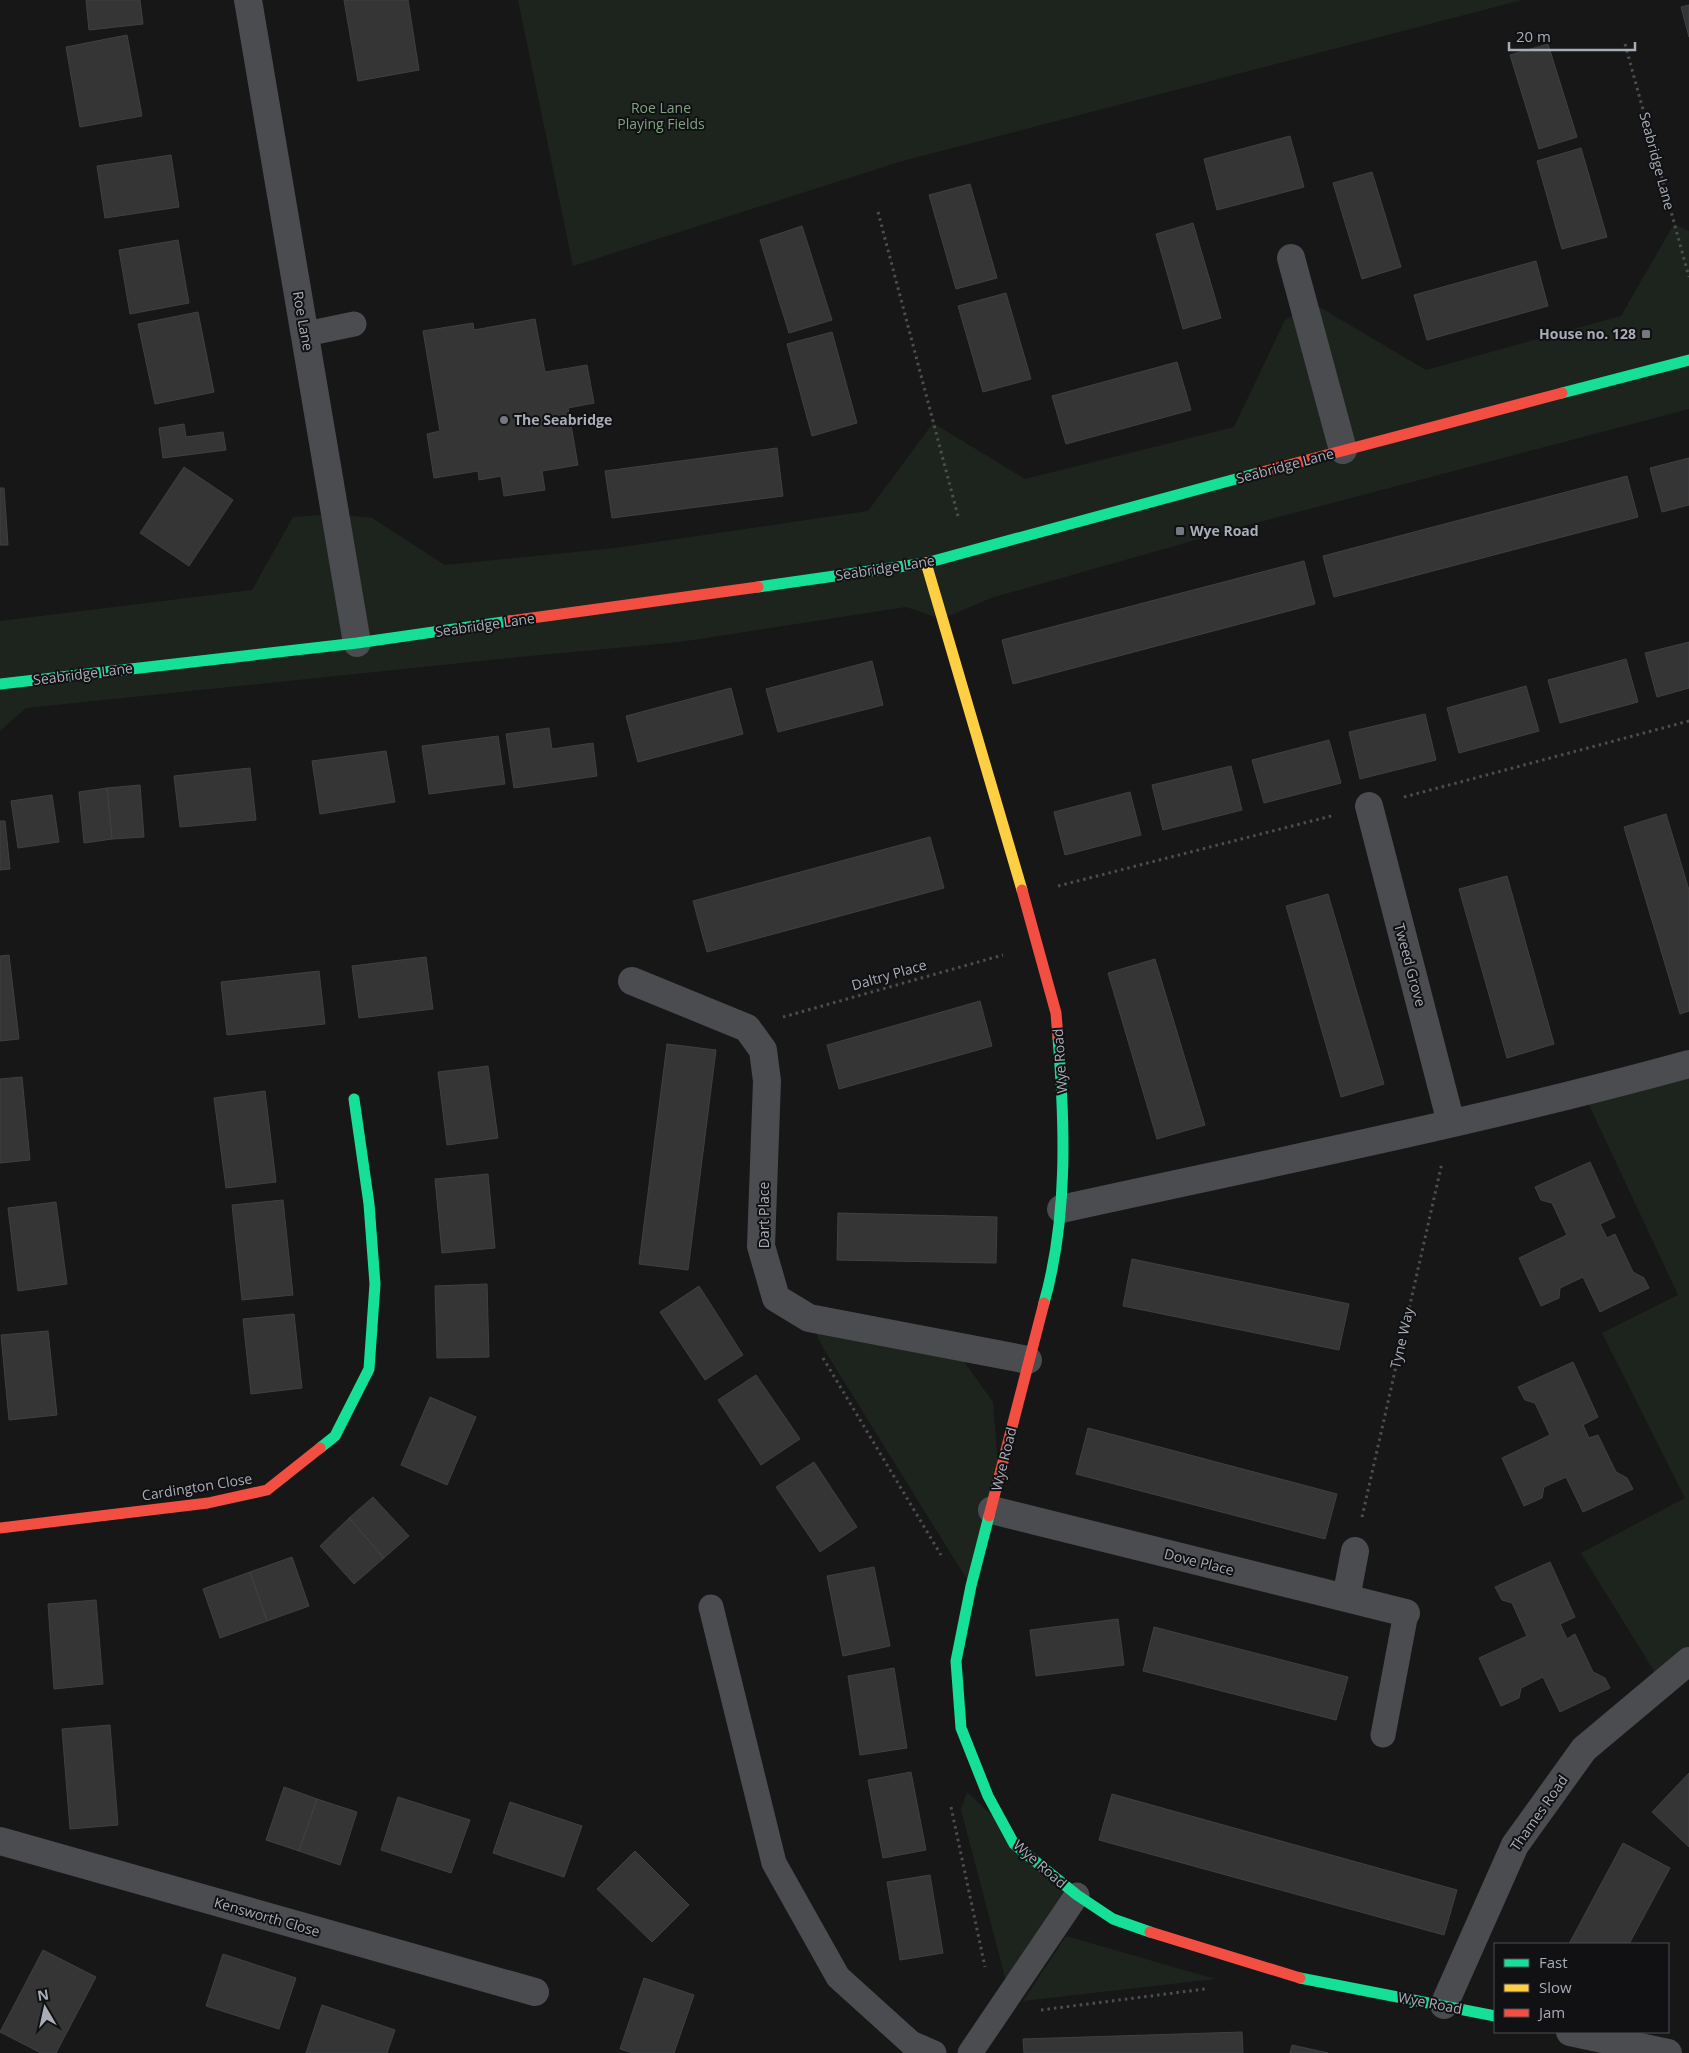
<svg xmlns="http://www.w3.org/2000/svg" width="1689" height="2053" viewBox="0 0 1689 2053" font-family="'Open Sans',sans-serif">
<style>
.green{fill:#1d241e}
.building{fill:#353536;stroke:#3f4043}
.lines{fill:none;stroke-linecap:round;stroke-linejoin:round}
.path{stroke:#4d4e52;stroke-width:3;stroke-dasharray:2.5 4;stroke-linecap:butt}
.lane{stroke:#4b4c50;stroke-width:25}
.street{stroke:#4b4c50;stroke-width:28}
.fast{stroke:#16e098;stroke-width:11}
.slow{stroke:#ffcf43;stroke-width:11}
.jam{stroke:#f24e42;stroke-width:11}
.poi-dot{fill:#757880;stroke:#111113;stroke-width:2}
.labels{text-anchor:middle;stroke-width:4;stroke-linejoin:round;paint-order:stroke}
.park-label{font-size:14px;fill:#7fa381;stroke:#111113}
.street-label{font-size:14px;fill:#a8adb8;stroke:#111113}
.poi-label{font-size:14px;font-weight:bold;fill:#a8adb8;stroke:#111113;text-anchor:start}
</style>
<rect width="100%" height="100%" fill="#171717"/>
<path class="green" d="M518 0H1522L899 162 573 266Z
M1674 224 1689 231V409L1241 527 991 598 942 619 906 607 680 642 519 657 26 708 0 731V621L252 590 293 517 335 514 372 518 445 565 615 548 868 511 933 423 1025 479 1234 427 1285 320 1304 309 1316 305 1426 370 1621 316Z
M1689 1067V1661L1662 1684 1581 1553 1685 1498 1602 1333 1678 1295 1583 1092Z
M809 1318 952 1345 993 1402 999 1479 971 1586 822 1346Z
M967 1792 1077 1895 1010 1996 961 1810Z
M1066 1936 1215 1979 1023 2001Z"/>
<path class="building" d="M86 0H140L143 24 89 30Z
M344 0H408L419 70 358 81Z
M1689 5V37L1681 7Z
M127 35 142 116 80 127 66 47Z
M1548 44 1577 137 1539 149 1510 55Z
M1290 136 1304 187 1217 210 1204 159Z
M1581 148 1607 237 1562 249 1537 161Z
M171 155 179 207 105 218 97 166Z
M1372 172 1401 267 1362 279 1333 183Z
M970 184 997 278 956 289 929 195Z
M1193 223 1221 318 1183 329 1156 234Z
M802 226 832 320 789 333 760 240Z
M178 240 189 303 130 314 119 250Z
M1536 261 1548 306 1427 340 1414 295Z
M1006 293 1031 379 983 392 958 306Z
M198 312 214 392 155 404 138 324Z
M535 319 545 372 587 365 594 403 568 408 578 465 542 471 545 490 504 496 501 476 479 480 478 471 434 478 427 434 440 431 423 331 473 323 474 330Z
M832 332 857 423 812 436 787 344Z
M1177 362 1191 410 1066 444 1052 396Z
M184 424 186 437 223 432 226 450 163 458 159 428Z
M777 448 783 496 612 518 605 471Z
M1689 458V505L1662 512 1650 468Z
M184 467 233 500 189 566 140 533Z
M1627 476 1638 517 1334 597 1323 556Z
M0 488H4L8 545H0Z
M1304 561 1315 604 1013 684 1002 640Z
M1689 642V688L1657 697 1645 653Z
M1626 659 1638 702 1560 723 1548 680Z
M872 661 883 705 778 732 766 689Z
M1526 686 1539 731 1459 753 1447 708Z
M731 688 743 734 638 762 626 716Z
M1425 714 1436 760 1360 779 1349 732Z
M549 728 552 749 593 743 597 776 514 788 506 734Z
M498 736 505 784 429 794 422 746Z
M1329 740 1341 783 1264 803 1252 760Z
M386 751 395 802 320 814 312 761Z
M1231 766 1242 810 1163 830 1152 785Z
M250 768 256 820 180 827 174 776Z
M140 785 144 837 112 839 107 788Z
M107 788 112 839 84 843 79 792Z
M1130 792 1141 835 1065 855 1054 812Z
M52 795 59 842 18 848 11 801Z
M1666 814 1689 890V1011L1680 1014 1624 827Z
M0 821H5L10 869 0 870Z
M930 837 944 888 707 952 693 901Z
M1507 876 1554 1044 1507 1058 1459 889Z
M1328 894 1384 1084 1341 1097 1286 906Z
M9 955 19 1039 0 1041V956Z
M426 957 433 1009 359 1018 352 966Z
M1155 959 1205 1125 1157 1139 1108 973Z
M319 971 325 1024 227 1035 221 982Z
M980 1001 992 1046 839 1089 827 1045Z
M667 1044 716 1050 688 1270 639 1264Z
M488 1066 498 1138 447 1145 438 1072Z
M22 1077 30 1160 0 1163V1079Z
M265 1091 276 1182 226 1188 214 1098Z
M1590 1162 1615 1217 1600 1224 1607 1238 1615 1234 1633 1272 1644 1278 1649 1288 1600 1312 1583 1277 1560 1288 1559 1298 1541 1306 1519 1258 1567 1235 1552 1203 1541 1200 1535 1187Z
M488 1174 495 1248 442 1253 435 1179Z
M283 1200 293 1295 242 1300 232 1205Z
M56 1202 67 1284 18 1291 8 1208Z
M838 1213 997 1217 996 1263 837 1260Z
M1132 1259 1349 1304 1339 1350 1123 1306Z
M487 1284 489 1357 437 1358 435 1286Z
M699 1286 743 1355 705 1380 660 1312Z
M294 1314 302 1388 251 1394 243 1319Z
M48 1331 57 1415 9 1420 1 1335Z
M1573 1362 1598 1417 1583 1425 1589 1438 1598 1435 1616 1472 1627 1478 1633 1489 1583 1512 1566 1477 1544 1487 1542 1498 1524 1506 1502 1458 1550 1435 1535 1403 1525 1400 1518 1387Z
M756 1375 800 1439 761 1465 718 1400Z
M430 1397 476 1417 447 1485 401 1465Z
M1088 1428 1337 1494 1325 1539 1076 1474Z
M814 1462 857 1527 820 1552 776 1487Z
M373 1497 409 1536 384 1558 349 1518Z
M349 1518 384 1558 354 1584 320 1546Z
M292 1557 309 1606 267 1621 250 1572Z
M1550 1562 1575 1617 1560 1624 1567 1639 1575 1634 1593 1672 1605 1678 1610 1688 1560 1712 1543 1677 1521 1688 1519 1698 1501 1706 1479 1658 1527 1636 1512 1603 1502 1600 1495 1587Z
M874 1567 890 1646 843 1656 827 1576Z
M250 1572 267 1621 220 1638 203 1589Z
M96 1600 103 1684 54 1689 48 1604Z
M1118 1619 1124 1665 1036 1676 1030 1630Z
M1154 1627 1348 1677 1336 1720 1143 1671Z
M894 1668 907 1748 860 1755 848 1676Z
M110 1725 118 1825 70 1829 62 1729Z
M911 1772 926 1850 883 1858 868 1780Z
M1689 1773V1847L1652 1812Z
M284 1787 317 1799 299 1851 266 1840Z
M1112 1794 1457 1890 1444 1935 1099 1840Z
M398 1797 470 1820 451 1873 381 1850Z
M317 1799 357 1812 340 1865 299 1851Z
M510 1802 582 1826 564 1877 493 1853Z
M1623 1843 1670 1868 1629 1944H1569Z
M635 1851 689 1905 652 1942 597 1889Z
M930 1875 943 1953 900 1960 887 1882Z
M43 1950 96 1977 56 2053H41L0 2032Z
M223 1954 296 1978 279 2029 206 2006Z
M644 1978 694 1995 674 2053H633L620 2049Z
M322 2005 395 2030 387 2053H306Z
M1242 2032 1243 2053H1024L1023 2039Z
M1292 2045 1328 2053H1290Z"/>
<g class="lines">
<path class="path" d="M1625 44 1689 277
M878 212 958 516
M1404 797 1689 721
M1058 886 1335 815
M783 1017 1003 955
M823 1358 941 1555
M1362 1517 1442 1163
M951 1807 985 1967
M1041 2010 1205 1989"/>
<path class="lane" d="M306 334 354 324
M711 1607 774 1863 838 1977 911 2043 934 2053
M1383 1735 1406 1613
M970 2053 1077 1895"/>
<path class="street" d="M248 0 357 643
M1291 258 1343 450
M1369 806 1451 1123
M632 981 747 1028 763 1050 767 1081 761 1246 776 1298 809 1318 1028 1360
M1061 1209C1270 1163 1482 1121 1689 1064
M992 1510 1406 1613
M1346 1598 1355 1551
M0 1841 535 1992
M1444 2005 1515 1845 1584 1749 1689 1661
M1570 2032 1668 2053"/>
<path class="fast" d="M1562 393 1689 360
M758 587 926 563 1258 473
M0 684 357 643 510 621
M1044 1303C1068 1218 1065 1126 1058 1038
M320 1448 335 1436 369 1369 375 1284 369 1204 354 1099
M989 1516 971 1586 956 1661 961 1728 988 1796 1014 1844 1077 1895 1113 1919 1150 1932
M1300 1978 1495 2016"/>
<path class="slow" d="M926 563 1022 890"/>
<path class="jam" d="M1258 473 1562 393
M510 621 758 587
M1022 890 1056 1013 1058 1038
M989 1516 1044 1303
M0 1528 208 1503 267 1490 320 1448
M1150 1932 1300 1978"/>
</g>
<g class="poi-dot">
<rect x="1641" y="329" width="10" height="10" rx="2.5"/>
<circle cx="504" cy="420" r="5"/>
<rect x="1175" y="526" width="10" height="10" rx="2.5"/>
</g>
<g class="labels">
<g class="park-label">
<text x="661" y="113">Roe Lane<tspan x="661" dy="16">Playing Fields</tspan></text>
</g>
<g class="street-label">
<text transform="translate(1657 161) rotate(75)" y="5">Seabridge Lane</text>
<text transform="translate(303 321) rotate(80)" y="5">Roe Lane</text>
<text transform="translate(1285 466) rotate(-15)" y="5">Seabridge Lane</text>
<text transform="translate(885 568) rotate(-9)" y="5">Seabridge Lane</text>
<text transform="translate(485 625) rotate(-8)" y="5">Seabridge Lane</text>
<text transform="translate(83 674) rotate(-7)" y="5">Seabridge Lane</text>
<text transform="translate(1410 965) rotate(75)" y="5">Tweed Grove</text>
<text transform="translate(889 975) rotate(-16)" y="5">Daltry Place</text>
<text transform="translate(1060 1061) rotate(-94)" y="5">Wye Road</text>
<text transform="translate(764 1215) rotate(-90)" y="5">Dart Place</text>
<text transform="translate(1402 1338) rotate(-77)" y="5">Tyne Way</text>
<text transform="translate(1004 1459) rotate(-76)" y="5">Wye Road</text>
<text transform="translate(197 1487) rotate(-9)" y="5">Cardington Close</text>
<text transform="translate(1199 1562) rotate(14)" y="5">Dove Place</text>
<text transform="translate(1539 1813) rotate(-55)" y="5">Thames Road</text>
<text transform="translate(1040 1864) rotate(41)" y="5">Wye Road</text>
<text transform="translate(267 1917) rotate(16)" y="5">Kensworth Close</text>
<text transform="translate(1430 2003) rotate(11)" y="5">Wye Road</text>
</g>
<g class="poi-label">
<text x="1636" y="339" text-anchor="end">House no. 128</text>
<text x="514" y="425">The Seabridge</text>
<text x="1190" y="536">Wye Road</text>
</g>
</g>
<rect x="1494" y="1943" width="175" height="90" fill="#111113" stroke="#4d4f55"/>
<rect x="1504" y="1959" width="25" height="8" fill="#16e098" stroke="#4d4f55"/>
<text x="1539" y="1968" font-size="15" fill="#a8adb8">Fast</text>
<rect x="1504" y="1984" width="25" height="8" fill="#ffcf43" stroke="#4d4f55"/>
<text x="1539" y="1993" font-size="15" fill="#a8adb8">Slow</text>
<rect x="1504" y="2009" width="25" height="8" fill="#f24e42" stroke="#4d4f55"/>
<text x="1539" y="2018" font-size="15" fill="#a8adb8">Jam</text>
<g transform="translate(45 2008) rotate(351)" stroke="#111113" stroke-width="4" paint-order="stroke">
<path d="M0-4L9 19L0 12L-9 19Z" fill="#a8adb8"/>
<text y="-8" font-size="14" font-weight="bold" text-anchor="middle" fill="#a8adb8">N</text>
</g>
<path d="M1509 42v8h126v-8" fill="none" stroke="#a8adb8" stroke-width="2.5"/>
<text x="1516" y="42" font-size="15" fill="#a8adb8" stroke="#111113" stroke-width="4" paint-order="stroke">20 m</text>
</svg>
